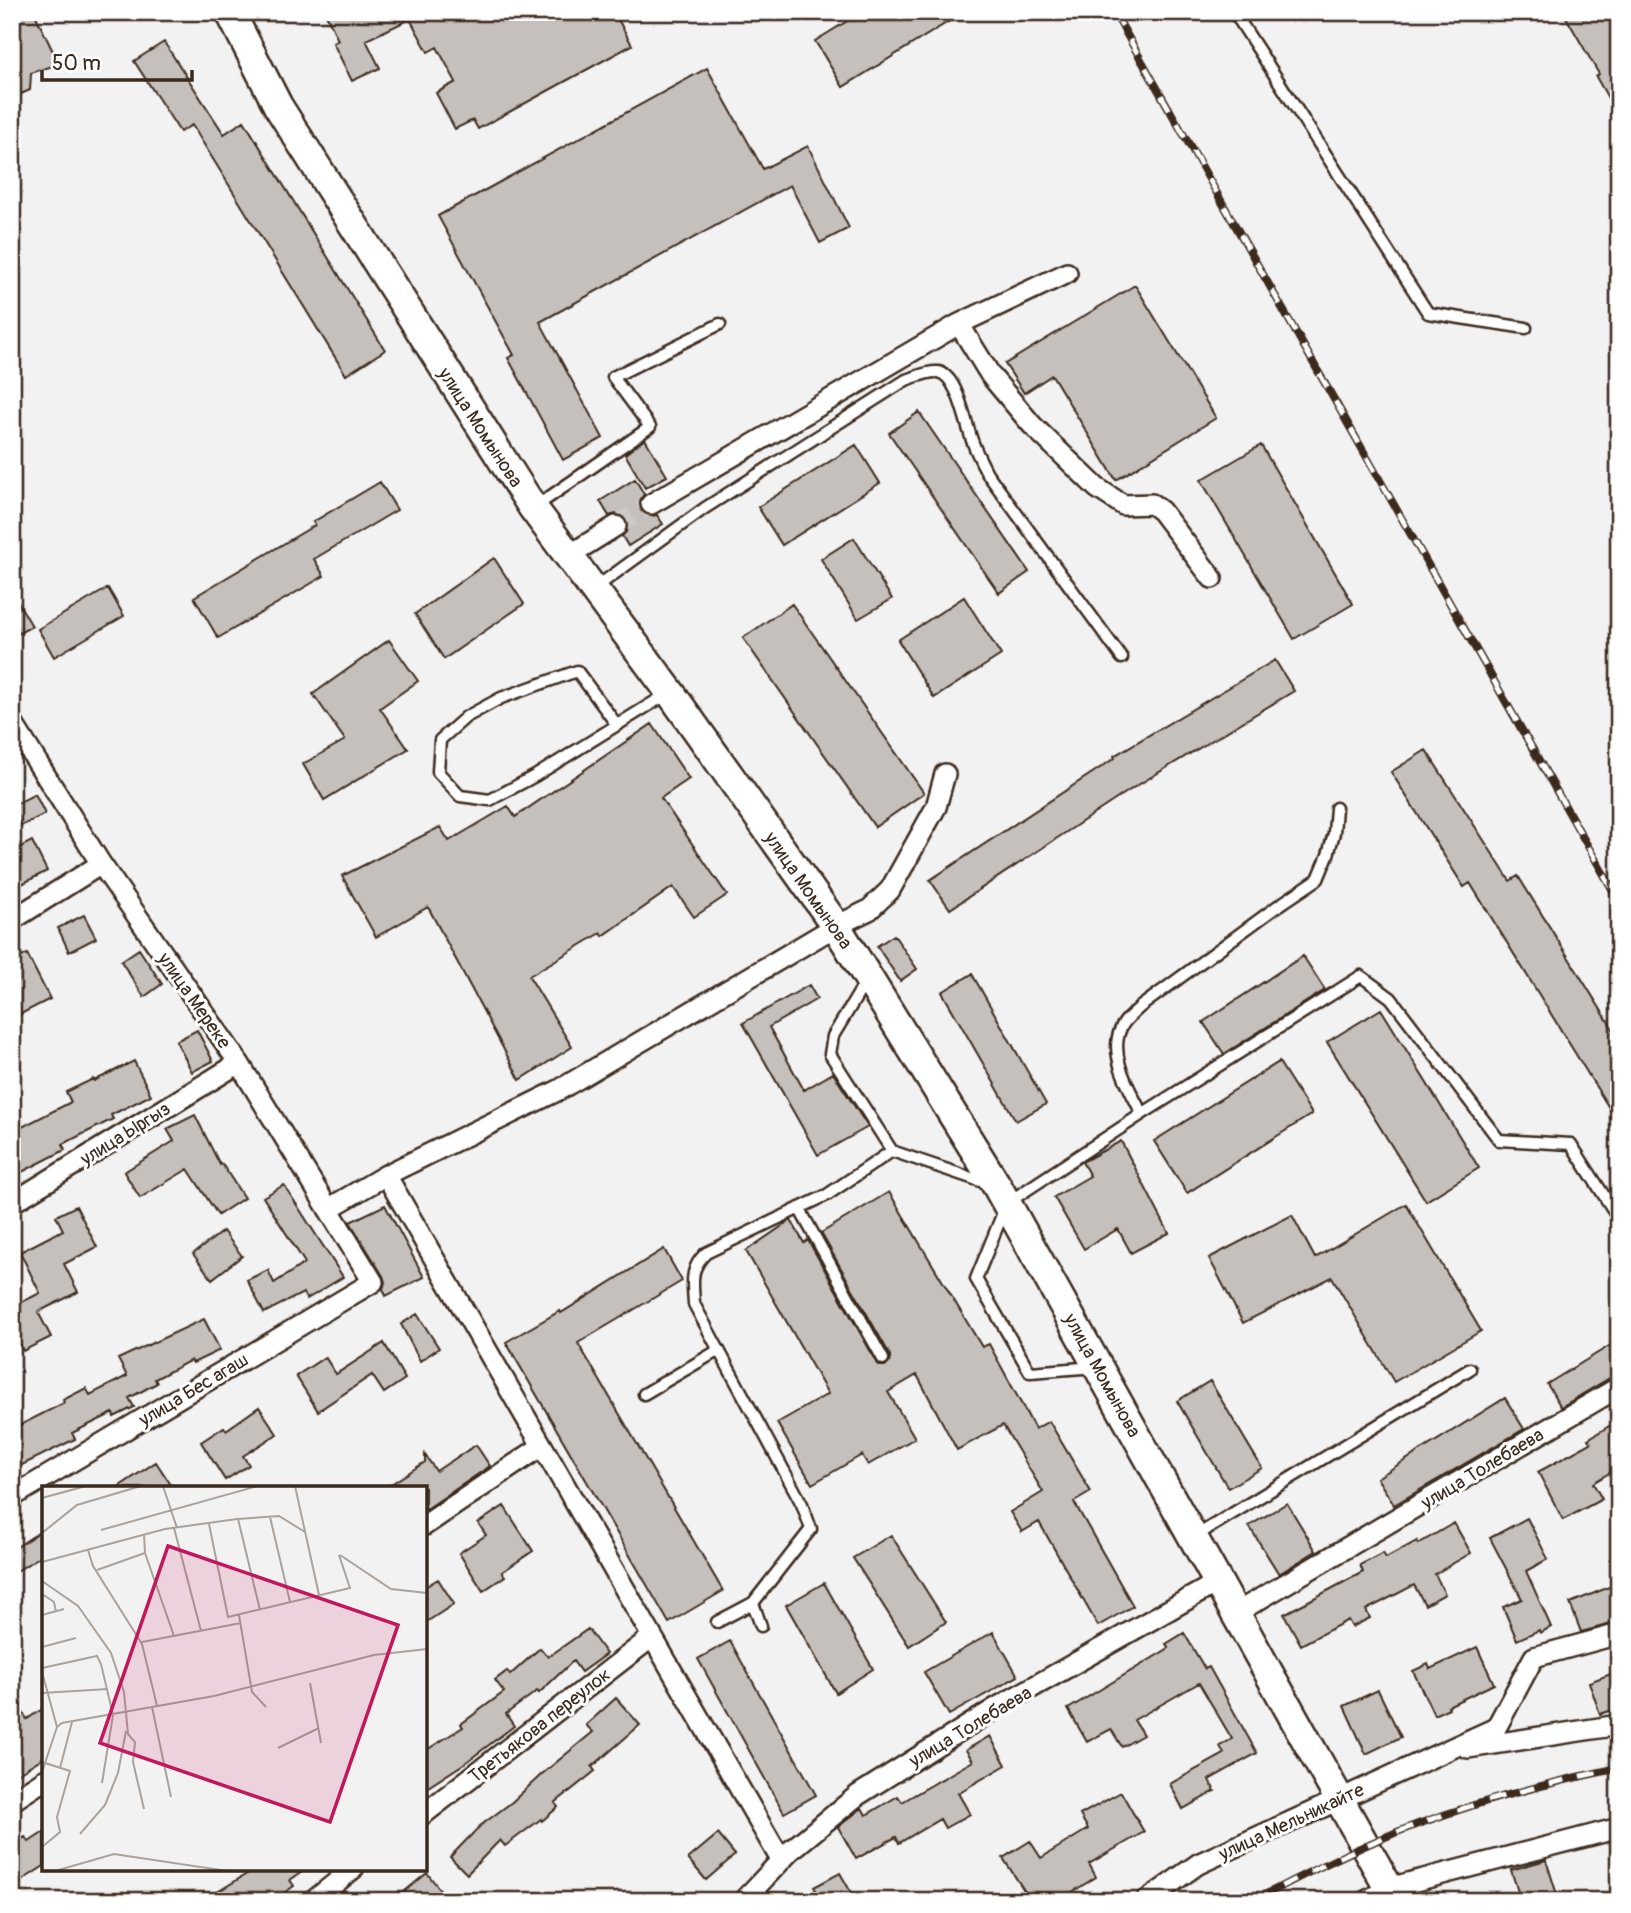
<svg xmlns="http://www.w3.org/2000/svg" width="1631" height="1913" viewBox="0 0 1631 1913" font-family="Pangolin,sans-serif">
<style>
.building{fill:#c6c0bd;stroke:#3b2a1e;stroke-width:2}
.lines{fill:none;stroke-linecap:round;stroke-linejoin:round}
.street-tunnel{stroke:#cecac8;stroke-width:19;stroke-dasharray:19 10;stroke-linecap:butt}
.lane-casing{stroke:#3b2a1e;stroke-width:15}
.street-casing{stroke:#3b2a1e;stroke-width:24}
.secondary-casing{stroke:#3b2a1e;stroke-width:33}
.lane{stroke:#fff;stroke-width:10}
.street{stroke:#fff;stroke-width:19}
.secondary{stroke:#fff;stroke-width:28}
.rail-casing{stroke:#3b2a1e;stroke-width:8}
.rail{stroke:#fff;stroke-width:5;stroke-dasharray:16;stroke-linecap:butt}
.labels{text-anchor:middle;stroke-width:6;stroke-linejoin:round;paint-order:stroke}
.street-label{font-size:19px;fill:#3b2a1e;stroke:#fff}
.inset-road{fill:none;stroke:#a9a29d;stroke-width:2}
.view{fill:#c2185b;fill-opacity:0.15;stroke:#c2185b;stroke-width:3.5}
.inset-edge{fill:none;stroke:#3b2a1e;stroke-width:3.5}
</style>
<rect width="100%" height="100%" fill="#f3f2f2"/>
<filter id="ink" filterUnits="userSpaceOnUse"><feTurbulence type="fractalNoise" baseFrequency=".0143" numOctaves="2"/><feDisplacementMap in="SourceGraphic" scale="14" xChannelSelector="R" yChannelSelector="G"/><feConvolveMatrix kernelMatrix="1 2 1 2 8 2 1 2 1" color-interpolation-filters="sRGB"/></filter>
<g filter="url(#ink)">
<path class="building" d="M12 12H34L59 64 31 73 30 90 12 98Z
M325 12H614L632 45 478 129 473 120 455 129 436 93 456 82 437 47 428 52 410 19 366 40 380 68 352 81 333 43 338 40Z
M862 12H964L843 87 815 41Z
M1563 12H1619V117L1596 77 1599 74Z
M164 42 224 134 244 121 385 350 346 375 192 125 180 132 134 61Z
M707 68 763 169 808 146 849 228 820 243 790 185 540 322 603 438 563 460 508 358 514 355 438 216Z
M1135 285 1216 418 1116 480 1052 375 1024 393 1005 364Z
M919 412 1029 572 999 593 889 433Z
M645 439 667 476 645 488 625 454Z
M856 445 880 483 782 545 758 507Z
M1261 445 1353 604 1294 639 1201 480Z
M635 479 644 494 639 503 641 511 650 516 657 515 663 524 628 546 622 536 626 532 628 526 626 519 616 514 609 516 600 501Z
M380 482 397 510 314 559 324 576 218 638 194 597 315 525 313 522Z
M854 538 892 599 858 619 821 559Z
M494 558 524 604 444 659 415 614Z
M108 588 124 616 54 657 38 629Z
M12 592 32 626 12 637Z
M964 597 1001 655 934 698 898 640Z
M792 604 924 793 875 827 743 638Z
M389 640 418 681 380 708 408 749 324 800 303 764 345 740 313 694Z
M1275 660 1294 691 1133 788 950 909 930 880 1115 758 1114 756Z
M652 724 689 779 661 798 727 895 694 917 673 887 603 936 601 933 529 976 572 1047 520 1080 428 907 376 937 342 876 440 827 449 841 508 806 515 817Z
M1426 750 1510 881 1518 876 1619 1039V1124L1470 883 1464 887 1391 772Z
M35 794 45 814 21 826 12 810V806Z
M32 841 47 871 12 889V851Z
M84 915 96 938 69 952 58 928Z
M894 935 917 969 900 981 877 946Z
M139 949 162 984 144 997 121 961Z
M27 954 50 999 17 1016 12 1008V962Z
M1303 956 1325 990 1224 1054 1203 1022Z
M972 974 1046 1104 1016 1121 942 992Z
M809 985 817 999 769 1027 804 1090 833 1073 868 1127 818 1155 743 1023Z
M1381 1009 1479 1168 1426 1201 1327 1042Z
M197 1030 213 1061 192 1072 176 1041Z
M134 1061 151 1095 111 1115 113 1119 63 1144 65 1150 12 1177V1132L71 1102 66 1092 93 1079 94 1081Z
M1279 1062 1312 1114 1187 1193 1154 1141Z
M195 1115 220 1165 222 1164 244 1198 218 1215 188 1169 140 1198 124 1172 174 1141 167 1129Z
M1121 1141 1169 1233 1131 1253 1118 1229 1084 1249 1054 1197 1090 1176 1082 1162Z
M284 1185 343 1277 307 1299 303 1293 264 1313 247 1280 268 1270 274 1283 305 1263 263 1197Z
M889 1192 982 1347 989 1344 1035 1429 1049 1421 1091 1492 1074 1502 1133 1606 1098 1626 1039 1522 1022 1532 1010 1512 1043 1492 1003 1425 957 1450 917 1375 888 1392 915 1438 868 1465 862 1455 812 1484 777 1423 828 1394 746 1251 791 1220 804 1243 808 1240 877 1363 880 1366H886L890 1362V1355L821 1233Z
M1406 1204 1481 1331 1394 1382 1332 1277 1243 1323 1209 1258 1292 1215 1315 1258Z
M385 1205 424 1277 386 1296 383 1289 385 1282 383 1276 350 1222Z
M76 1206 97 1247 64 1264 78 1292 38 1312 51 1337 23 1351 12 1329V1307L40 1293 20 1252 63 1230 56 1216Z
M223 1231 242 1256 212 1279 193 1254Z
M664 1249 682 1281 578 1343 723 1591 669 1623 506 1342 560 1311 561 1313Z
M417 1314 439 1348 420 1361 401 1324Z
M204 1319 220 1350 193 1363 191 1360 155 1379 157 1383 129 1398 134 1407 114 1417 113 1413 72 1433 75 1439 12 1470V1429L64 1403 63 1400 86 1388 90 1395 127 1376 118 1359Z
M1619 1340V1375L1613 1376 1561 1407 1547 1384Z
M384 1343 405 1379 384 1393 372 1375 318 1411 296 1376 325 1357 336 1374Z
M1210 1381 1262 1468 1228 1488 1177 1401Z
M1505 1398 1524 1429 1394 1505 1377 1478Z
M259 1407 277 1434 243 1456 249 1465 225 1480 201 1442 224 1427 226 1430Z
M1619 1420V1467L1593 1483 1602 1499 1563 1520 1538 1472 1591 1443 1588 1439Z
M476 1445 490 1466 425 1510V1488H385L425 1462V1455L436 1471Z
M156 1462 173 1488H117Z
M1287 1503 1316 1551 1279 1574 1249 1526Z
M504 1506 533 1551 502 1572 505 1576 483 1591 459 1553 486 1535 478 1523Z
M1527 1518 1548 1559 1526 1571 1551 1627 1540 1633 1539 1630 1517 1640 1503 1607 1522 1599 1490 1538Z
M1454 1523 1471 1553 1435 1574 1445 1594 1425 1605 1414 1585 1366 1610 1370 1618 1352 1627 1348 1620 1301 1645 1284 1614 1363 1572 1360 1565 1383 1553 1386 1558 1417 1541 1418 1544Z
M44 1529V1554L12 1574V1550Z
M891 1535 946 1622 909 1646 853 1558Z
M438 1579 454 1604 425 1623V1587Z
M824 1583 873 1669 836 1693 786 1605Z
M1619 1583V1622L1581 1632 1570 1603Z
M588 1629 606 1654 581 1672 573 1661 539 1693 537 1691 506 1714 514 1726 465 1763 425 1789V1751L463 1727 461 1724 504 1692 495 1680 507 1671 510 1675 540 1648 548 1657Z
M993 1632 1018 1676 949 1715 924 1672Z
M1184 1633 1205 1669 1209 1667 1257 1753 1209 1780 1215 1791 1183 1809 1170 1784 1224 1754 1220 1746 1232 1739 1199 1683 1134 1720 1143 1735 1122 1747 1111 1729 1087 1742 1068 1709 1169 1648 1166 1644Z
M730 1641 816 1795 784 1813 698 1659Z
M1477 1647 1494 1684 1448 1706 1449 1708 1434 1715 1413 1671 1428 1664 1430 1669Z
M1619 1671V1708L1600 1714 1589 1682Z
M1378 1690 1401 1737 1366 1754 1344 1706Z
M12 1696 27 1719 44 1708V1757L12 1777Z
M616 1698 640 1725 592 1767 595 1771 555 1803 558 1807 542 1821 541 1819 505 1846 500 1840 467 1874 450 1857 480 1826 512 1802 542 1774 593 1732 586 1725Z
M990 1736 1006 1765 958 1793 970 1814 945 1828 940 1819 899 1843 896 1837 856 1859 838 1827 862 1808 866 1815 898 1796 902 1802 973 1761 966 1750Z
M1121 1792 1144 1832 1089 1864 1096 1877 1058 1901H1031L1003 1858 1030 1841 1041 1858 1088 1829 1080 1815Z
M44 1832V1866L12 1887V1845L25 1837 29 1842Z
M718 1834 735 1855 706 1880 688 1859Z
M1546 1860 1559 1901H1521L1511 1870Z
M255 1869H306L290 1880 294 1886 272 1901H226L219 1891Z
M427 1873 449 1901H393Z
M840 1873 856 1901H822L814 1887Z"/>
<g class="lines">
<path class="street-tunnel" d="M616 526 651 504"/>
<g class="lane-casing">
<path id="lane" d="M1234 12 1428 313 1526 328
M535 507 650 427 613 377 720 324
M595 588 705 508 906 380C916 377 927 371 938 372 958 375 966 426 973 443 977 454 982 463 987 473L1122 658
M617 725 577 671 501 698 466 717 440 740 438 772 460 796 490 800 535 776 667 694
M866 981 833 1036 830 1054 892 1151 989 1184
M1142 1114C1130 1089 1108 1056 1121 1028 1124 1020 1134 1013 1140 1007L1275 908 1318 879 1328 855 1334 833 1336 808
M799 1208 883 1359
M1096 1367 1030 1372 976 1279 1007 1203 1142 1114 1361 976 1391 998 1499 1140 1571 1144 1619 1219
M644 1394 719 1350
M1194 1537 1470 1369
M717 1622 753 1603
M761 1626 753 1603 811 1529 802 1504 694 1304C693 1283 689 1269 706 1253L827 1195 892 1151"/>
</g>
<g class="street-casing">
<path id="street" d="M959 324 991 376 1032 425 1097 488 1123 505 1152 504 1161 511 1212 578
M651 504 959 324 1067 273
M568 556 616 526
M12 722 101 864 239 1063 373 1282 12 1497
M12 920 101 864
M386 1175 781 1860
M12 1203 239 1063
M328 1209 386 1175 559 1090 836 926 869 910 890 890 936 807 945 774
M425 1525 542 1446
M1236 1613 1619 1387
M1468 1748 1619 1725
M12 1801 44 1780
M425 1813 652 1637
M313 1901 353 1869
M743 1901 790 1851 858 1795 996 1708 1218 1582
M1146 1901 1198 1864 1496 1728 1534 1657 1619 1634
M1366 1901 1389 1888 1619 1828"/>
</g>
<g class="secondary-casing">
<path id="secondary" d="M230 12 278 106 533 508 670 692 836 926 997 1186 1396 1901"/>
</g>
<use href="#lane" class="lane"/>
<use href="#street" class="street"/>
<use href="#secondary" class="secondary"/>
<g class="rail-casing">
<path id="rail" d="M1114 12 1619 901
M1253 1901C1307 1873 1361 1845 1418 1824 1483 1800 1551 1782 1619 1768"/>
</g>
<use href="#rail" class="rail"/>
</g>
</g>
<g class="labels">
<g class="street-label">
<text transform="translate(481 427) rotate(57)" y="7">улица Момынова</text>
<text transform="translate(809 890) rotate(55)" y="7">улица Момынова</text>
<text transform="translate(195 1000) rotate(55)" y="7">улица Мереке</text>
<text transform="translate(125 1133) rotate(-32)" y="7">улица Ыргыз</text>
<text transform="translate(1103 1375) rotate(61)" y="7">улица Момынова</text>
<text transform="translate(193 1389) rotate(-31)" y="7">улица Бес агаш</text>
<text transform="translate(1482 1468) rotate(-31)" y="7">улица Толебаева</text>
<text transform="translate(539 1725) rotate(-38)" y="7">Третьякова переулок</text>
<text transform="translate(970 1726) rotate(-31)" y="7">улица Толебаева</text>
<text transform="translate(1291 1821) rotate(-25)" y="7">улица Мельникайте</text>
</g>
</g>
<g transform="translate(42 1486)">
<rect width="385" height="385" fill="#f3f2f2"/>
<path class="inset-road" d="M121 0 135 42M253 0 277 109M0 12 44 0M228 31 248 116M196 33 218 124M167 38 186 131 308 102 297 69M132 42 159 145M59 44 216 0M0 47 35 19 99 0M46 64 51 80 100 158 115 220M103 67 132 150M298 69 349 103 385 107M0 76 123 43 195 33 237 30 263 46M55 84 103 67 102 48M0 95 36 120 69 167 82 206 86 248 93 256 91 276 102 323M0 108 12 116 14 126M0 129 22 123M197 129 210 206 224 221M100 156 199 137M0 161 34 152M0 182 55 170 59 178 71 229 60 297M0 186 15 241M268 197 279 257M0 207 66 203M110 221 129 311M236 262 277 242M0 276 28 285 15 331 18 346 0 361M18 282 30 236M0 286 15 241 20 237 172 210 332 169 385 163M38 348 63 319 76 287 84 245M13 385 72 368 185 385"/>
<path class="view" d="M126 60 356 139 288 336 58 257Z"/>
<rect width="385" height="385" class="inset-edge"/>
</g>
<rect width="1631" height="1913" fill="none" stroke="#fff" stroke-width="42"/>
<rect x="21" y="21" width="1589" height="1871" fill="none" stroke="#3b2a1e" stroke-width="2.5" filter="url(#ink)"/>
<path d="M42 70v10h150v-10" fill="none" stroke="#3b2a1e" stroke-width="3.5"/>
<text x="52" y="70" font-size="21" fill="#3b2a1e" stroke="#ffffff" stroke-width="5" paint-order="stroke">50 m</text>
</svg>
